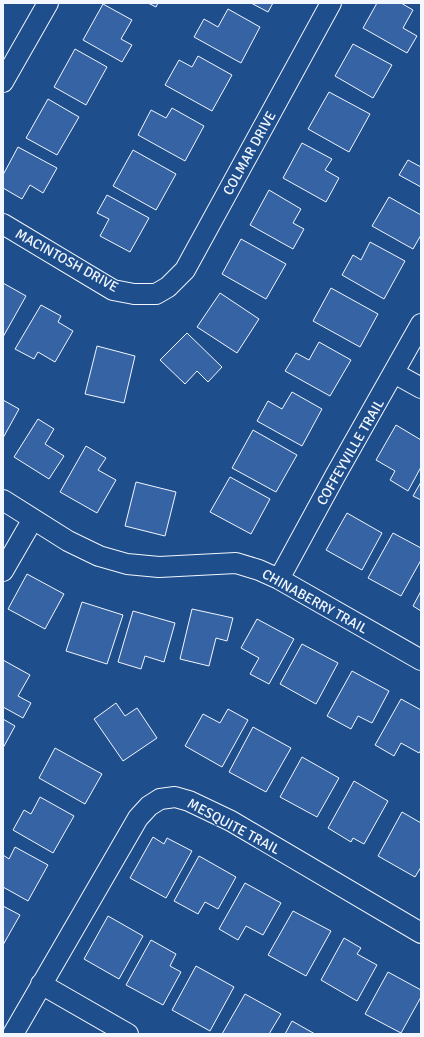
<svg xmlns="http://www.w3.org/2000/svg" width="424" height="1037" viewBox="0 0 424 1037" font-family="Signika,sans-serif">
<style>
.building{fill:#3563a3;stroke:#f2f6ff}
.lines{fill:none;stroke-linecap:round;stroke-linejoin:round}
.minor-casing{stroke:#f2f6ff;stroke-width:22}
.minor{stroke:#1f4e8c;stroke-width:20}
.labels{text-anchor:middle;stroke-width:3;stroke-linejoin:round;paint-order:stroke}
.street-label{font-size:14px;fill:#f2f6ff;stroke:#1f4e8c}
</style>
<rect width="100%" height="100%" fill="#1f4e8c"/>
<path class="building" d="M148 3H158L156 7Z
M251 3H273L268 12Z
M377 3H401L413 10 403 28 417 36 407 53 363 28Z
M103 4 132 20 121 39 132 45 122 62 83 40Z
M228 9 260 27 241 63 194 37 204 19 218 27Z
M353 44 392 65 373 98 335 76Z
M75 49 107 67 86 105 54 87Z
M198 56 232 75 212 111 165 85 179 60 192 67Z
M329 92 370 114 349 152 308 129Z
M48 99 79 117 57 155 26 138Z
M172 108 204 126 185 161 138 135 151 110 166 118Z
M302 143 332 159 325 170 339 178 326 202 283 178Z
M18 147 57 168 43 193 30 185 22 199 3 188V175Z
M133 150 176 174 156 210 113 186Z
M408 160 421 167V187L399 175Z
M269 190 301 209 293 223 304 229 293 249 250 225Z
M107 195 149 218 130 252 100 236 109 219 97 213Z
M389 197 421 215V235L413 249 372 226Z
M241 239 286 264 266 299 222 274Z
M370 242 405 261 384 299 342 275 353 255 361 260Z
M3 283 26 296 3 337Z
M331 288 378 314 360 347 313 321Z
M220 293 259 319 237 353 197 327Z
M41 305 61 316 58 322 73 331 55 362 38 352 34 359 15 349Z
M187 333 222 367 208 382 197 371 185 384 160 360Z
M319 342 351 360 330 396 285 371 296 353 309 360Z
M97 346 135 356 124 403 85 394Z
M292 392 322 409 302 446 257 421 268 401 282 409Z
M3 400 19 409 3 438Z
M38 419 54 429 45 444 64 456 49 479 14 457Z
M396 425 421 440V467L408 491 390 480 395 471 376 460Z
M253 430 297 455 276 492 232 468Z
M86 446 106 458 98 470 116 480 97 513 60 492Z
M230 477 270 499 251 534 210 512Z
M136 482 176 492 165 536 125 526Z
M421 482V500L413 496Z
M347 513 382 533 362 570 326 550Z
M393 533 421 548V560L401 596 368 578Z
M27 574 64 594 45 629 8 609Z
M421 591V611L413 606Z
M82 602 123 615 107 664 66 651Z
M192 609 233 618 227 641 216 638 209 666 180 659Z
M133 611 175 623 164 662 145 656 141 669 118 662Z
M257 619 294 639 269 684 250 674 259 658 241 648Z
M302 644 338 663 316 704 280 684Z
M3 660 30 675 18 696 31 703 23 718 3 707Z
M352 671 389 691 372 723 358 716 351 729 327 716Z
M401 699 421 710V750L419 753 401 743 394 756 375 745Z
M116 703 125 716 137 708 157 738 123 761 94 719Z
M228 709 248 720 222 767 185 746 203 714 220 723Z
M3 719 15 726 3 748Z
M253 727 291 748 266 792 229 772Z
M55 748 102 774 85 804 39 778Z
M302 757 339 778 317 817 280 797Z
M354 781 388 801 364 844 353 838 351 842 328 828Z
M40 797 74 816 53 853 13 830 24 810 31 814Z
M402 812 421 823V867L415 877 378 856Z
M153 837 164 844 167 838 192 851 166 898 130 878Z
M15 847 48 865 28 901 3 887V855L9 859Z
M199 856 236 877 218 909 205 902 198 914 174 901Z
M245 883 281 903 263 935 246 926 238 940 219 929Z
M3 906 20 915 3 945Z
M293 911 331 931 306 976 268 955Z
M108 916 143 936 119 979 84 959Z
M344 938 361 948 357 954 377 965 357 1001 321 980Z
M151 940 176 954 170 966 181 972 163 1005 126 985Z
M196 966 234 987 210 1031 172 1010Z
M388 972 421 990V997L401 1033 365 1014Z
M245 994 281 1014 269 1034H222Z
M292 1021 315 1034H285Z"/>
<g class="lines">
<g class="minor-casing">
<path id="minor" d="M3 82 48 3
M3 224 113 290 134 294H156L168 287 185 270 331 3
M394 373 421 388
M3 500 68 541 99 556 127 564 159 567 236 563 259 570 279 579 421 660
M3 571 33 519
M279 579 335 476 421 324
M41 984 128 1034
M13 1034 138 818 149 806 160 799 175 797 189 801 231 821 421 933"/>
</g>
<use href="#minor" class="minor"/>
</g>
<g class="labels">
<g class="street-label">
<text transform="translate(249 153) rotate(-61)" y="5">COLMAR DRIVE</text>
<text transform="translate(67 260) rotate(29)" y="5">MACINTOSH DRIVE</text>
<text transform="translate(350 452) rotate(-60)" y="5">COFFEYVILLE TRAIL</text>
<text transform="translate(315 601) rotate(29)" y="5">CHINABERRY TRAIL</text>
<text transform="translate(234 826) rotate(28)" y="5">MESQUITE TRAIL</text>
</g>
</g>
<rect width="424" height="1037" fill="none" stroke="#f2f6ff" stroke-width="8"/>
</svg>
